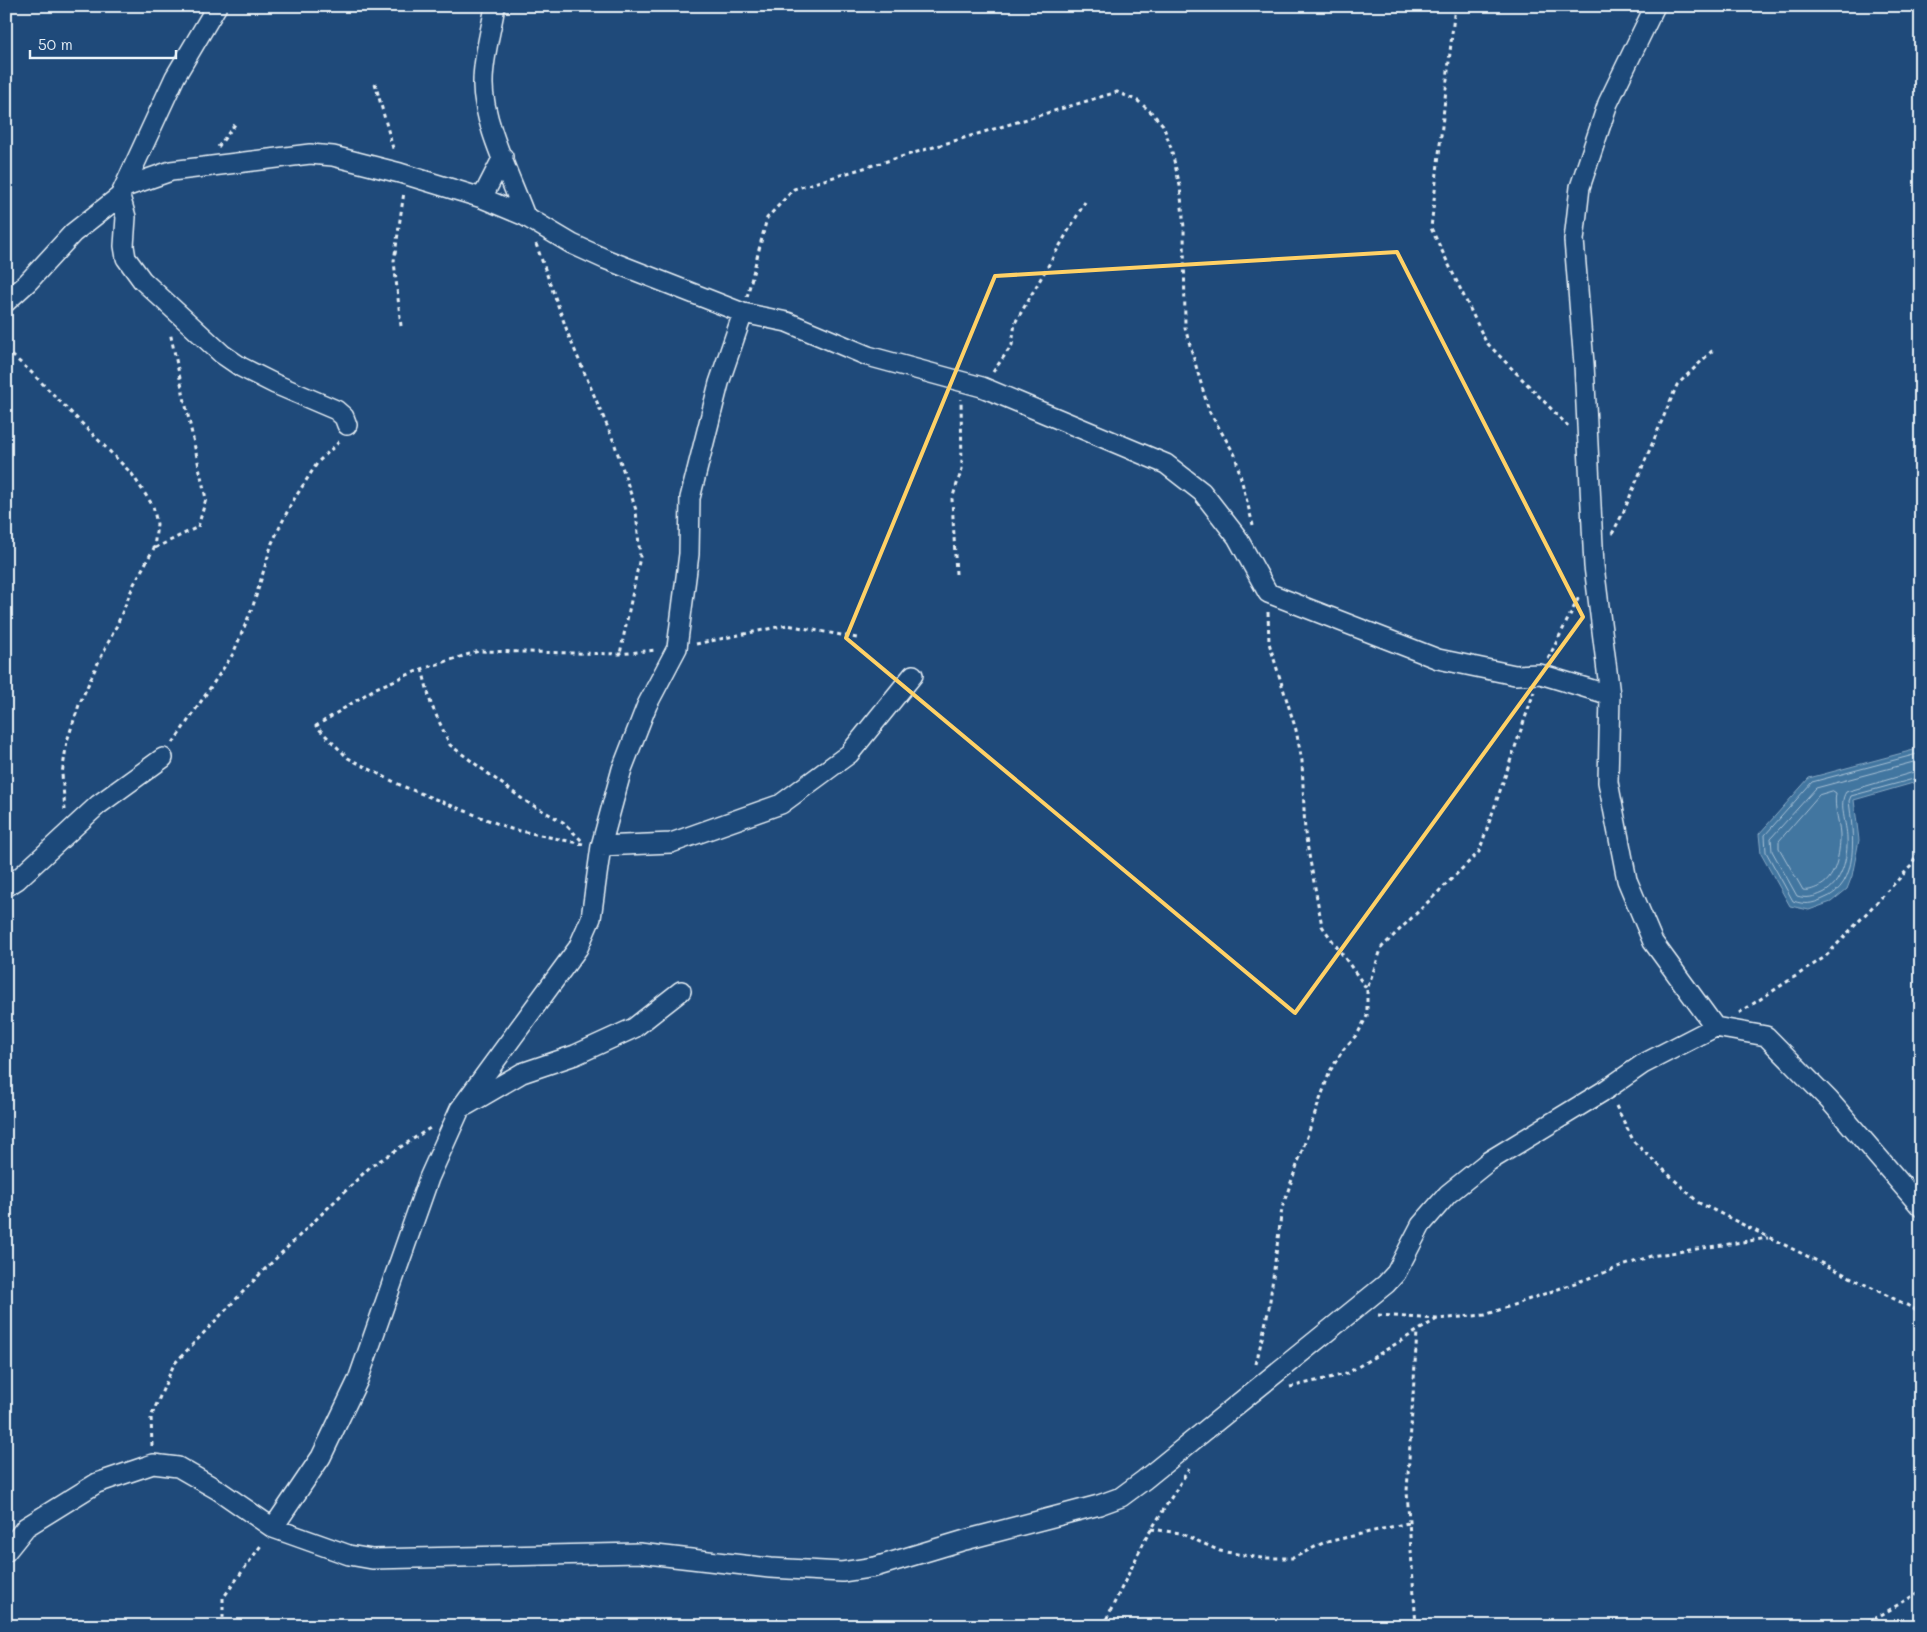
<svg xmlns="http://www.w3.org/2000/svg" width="1927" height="1632" viewBox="0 0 1927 1632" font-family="Mali,sans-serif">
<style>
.water{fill:#4376a0;stroke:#85a7c3}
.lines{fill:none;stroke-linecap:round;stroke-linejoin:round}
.shore{stroke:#a6c0d5;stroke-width:1}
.minor-casing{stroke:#e8f1f8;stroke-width:22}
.path{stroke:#e8f1f8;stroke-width:3;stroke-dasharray:4 4;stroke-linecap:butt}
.minor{stroke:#1f4a7a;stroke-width:19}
.marked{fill:none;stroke:#ffd166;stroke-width:4;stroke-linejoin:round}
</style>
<rect width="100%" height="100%" fill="#1f4a7a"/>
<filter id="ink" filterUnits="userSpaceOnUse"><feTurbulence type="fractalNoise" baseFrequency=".02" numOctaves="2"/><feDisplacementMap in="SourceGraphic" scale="10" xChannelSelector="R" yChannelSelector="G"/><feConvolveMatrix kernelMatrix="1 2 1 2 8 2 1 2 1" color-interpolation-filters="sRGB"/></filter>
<g filter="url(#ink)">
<path class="water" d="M1921 748 1920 781 1854 800 1859 840 1852 876 1847 889 1831 902 1809 910 1790 906 1761 854 1759 834 1809 778Z"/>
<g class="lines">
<path class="shore" d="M1921 753 1812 782 1765 835 1766 852 1793 901C1805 905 1812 904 1823 899 1861 885 1853 832 1849 801L1851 796 1921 777
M1921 760 1816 788 1771 838 1772 851 1797 896C1807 899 1814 897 1823 893 1842 884 1848 857 1847 838 1847 824 1838 804 1846 792L1921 770
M1833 791 1836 793C1833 809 1841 824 1840 840 1839 857 1835 880 1818 887 1813 889 1809 891 1803 890L1779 848V841L1819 795Z"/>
<g class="minor-casing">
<path id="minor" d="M495 6C491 31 483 57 483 82 482 121 511 178 525 216
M1655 6 1608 103 1580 187 1574 240 1584 364 1594 566 1610 695 1608 782 1627 880 1653 942 1715 1027
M125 187 171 171 310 154 333 156 400 173 482 198 525 216 572 244 605 259 743 313 787 322 868 356 982 387 1166 464 1202 492 1237 537 1268 593 1438 659 1515 675 1540 674 1610 695
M120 196 126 217 124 246 126 258 142 280 222 354 241 367 275 384 336 410 344 417 347 425
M482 198 503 157
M6 302 28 282 73 233 120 196 175 77 217 6
M601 846 671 843 781 804 849 754 913 675
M6 887 17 880 98 805 163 758
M467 1105 522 1073 575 1055 634 1028 681 991
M273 1528 321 1457 358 1380 429 1178 460 1109 578 948 591 918 601 846 622 769 647 705 677 648 689 554 690 498 719 383 743 313
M6 1552 26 1527 97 1483 153 1464 178 1467 218 1490 273 1528 349 1555 372 1559 639 1553 770 1568 842 1572 875 1567 965 1540 1099 1505 1121 1497 1144 1480 1386 1284 1396 1273 1421 1225 1448 1194 1489 1161 1607 1089 1643 1064 1715 1027 1766 1036 1829 1100 1921 1207"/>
</g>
<path class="path" d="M1455 6 1431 228 1486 342 1568 426
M375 83 394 152
M218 147 236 123
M536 244 570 339 614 442 636 510 640 557 620 654
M747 297 767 218 794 189 1117 92 1138 101 1152 113 1163 125 1171 148 1180 186 1184 228 1185 328 1209 411 1235 455 1253 525
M401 326 394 261 404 192
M6 350 31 372 132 474 153 506 157 524 154 548 134 584 117 625 96 667 79 705 67 741 62 774 65 810
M993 372 1012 345 1015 323 1085 202
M1612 534 1623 513 1677 385 1715 348
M155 548 198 527 206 499 170 332
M956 574 952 499 962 469 961 399
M1268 612 1269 643 1296 730 1302 761 1305 833 1322 926 1367 989
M696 644 787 625 857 638
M1548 659 1579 597
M422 669 431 704 450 745 525 801 563 822 583 842
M173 743 233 654 253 606 272 543 291 504 318 462 340 441
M583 844 511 829 402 786 348 758 316 726 376 688 422 669 479 651 620 654 655 650
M1739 1013 1825 957 1912 865 1921 844
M1616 1106 1634 1142 1699 1203 1921 1312
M1378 1315 1437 1319 1485 1315 1651 1256 1768 1238
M1256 1364 1269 1308 1282 1208 1330 1071 1343 1050 1358 1033 1367 1016V989L1382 947 1479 852 1534 692
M1290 1387 1346 1374 1437 1319
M152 1446 151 1417 174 1364 262 1272 370 1167 430 1128
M1151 1529 1180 1533 1220 1551 1261 1558H1293L1323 1543 1408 1523
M223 1626V1598L262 1544
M1103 1626 1146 1538 1189 1469
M1416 1626 1407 1491 1417 1332
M1843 1626 1871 1621 1921 1591"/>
<use href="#minor" class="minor"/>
</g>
</g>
<path class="marked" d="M1397 252 1583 617 1295 1013 846 638 995 276Z"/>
<rect width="1927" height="1632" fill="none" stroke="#1f4a7a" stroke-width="25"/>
<rect x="12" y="12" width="1902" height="1607" fill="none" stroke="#e8f1f8" stroke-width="2" filter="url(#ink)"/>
<path d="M30 50v8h146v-8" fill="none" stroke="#e8f1f8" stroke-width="2.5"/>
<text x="38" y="50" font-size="15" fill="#e8f1f8" stroke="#1f4a7a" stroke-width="4" paint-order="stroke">50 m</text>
</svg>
